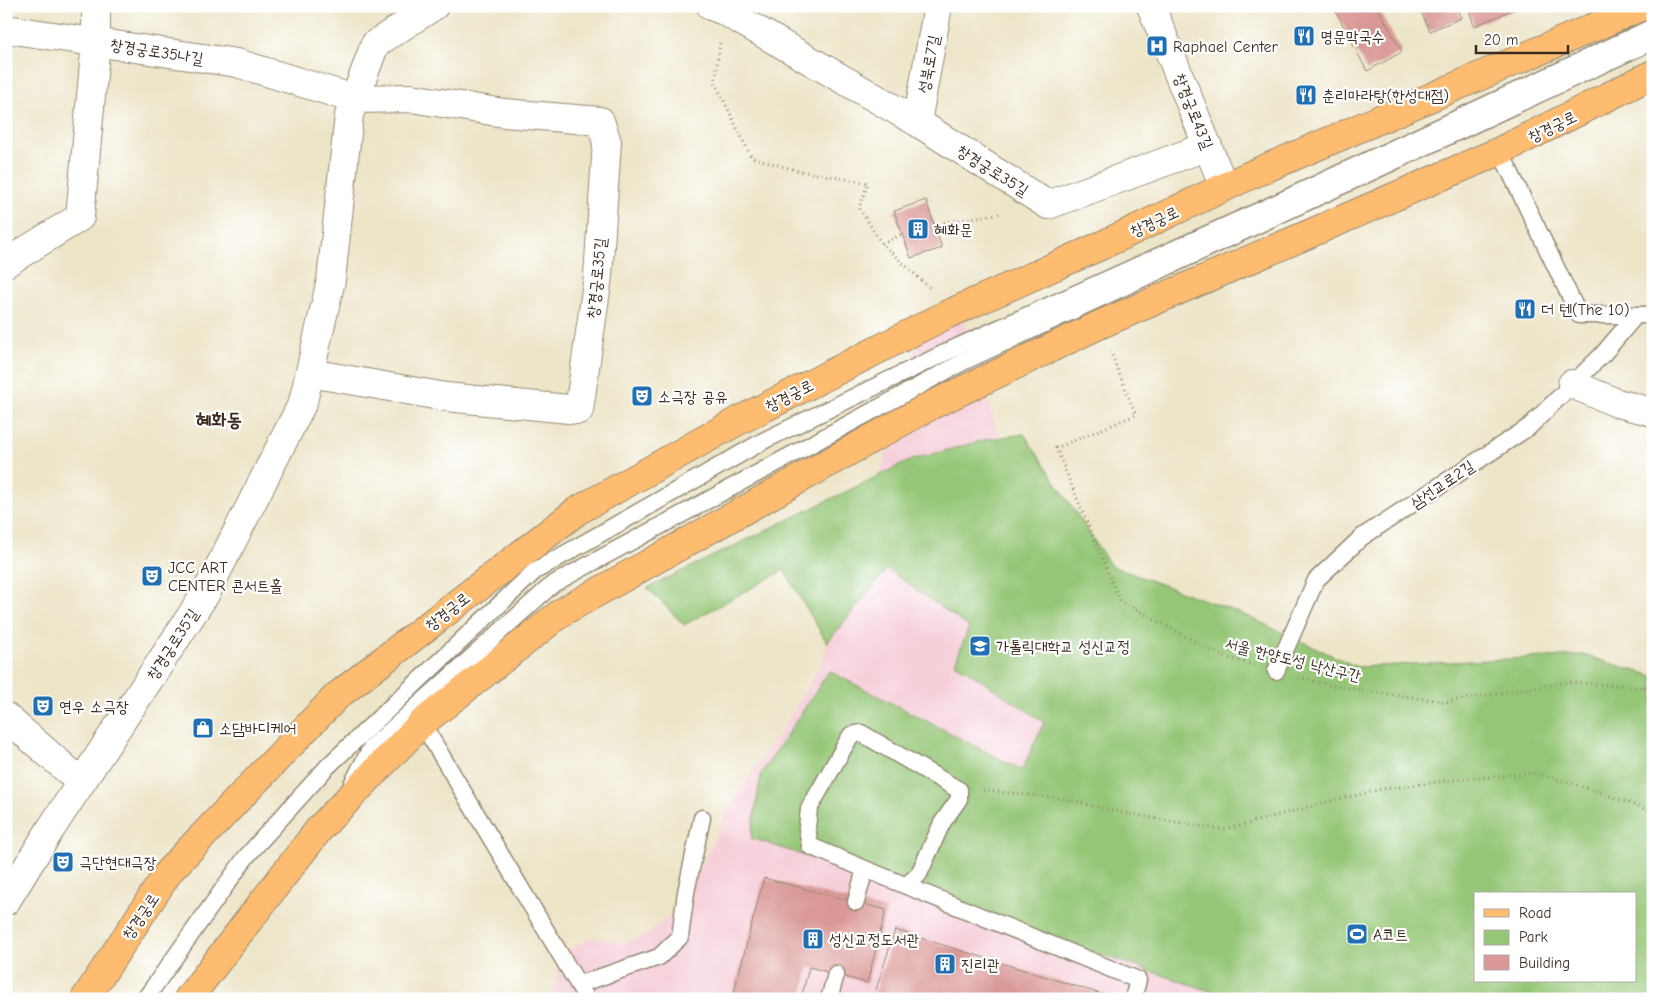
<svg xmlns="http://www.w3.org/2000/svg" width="1659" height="1005" viewBox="0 0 1659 1005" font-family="'Comic Neue','Poor Story',sans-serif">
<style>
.built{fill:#f6cfd9;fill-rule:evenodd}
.green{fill:#94c676;stroke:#68784a;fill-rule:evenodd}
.building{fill:#d99896}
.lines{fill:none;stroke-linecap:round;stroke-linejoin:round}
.lane-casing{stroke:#948873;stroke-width:19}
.street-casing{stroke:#948873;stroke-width:30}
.primary-casing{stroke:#948873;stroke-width:30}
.path{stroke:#948873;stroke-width:3;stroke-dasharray:1 4;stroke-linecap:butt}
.lane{stroke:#fff;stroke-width:16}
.street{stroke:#fff;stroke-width:28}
.primary{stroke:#febc70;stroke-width:28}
.labels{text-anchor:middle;stroke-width:4.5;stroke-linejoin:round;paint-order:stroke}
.poi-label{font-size:16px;fill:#3b2a1e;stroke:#fff;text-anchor:start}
.street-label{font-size:16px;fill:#3b2a1e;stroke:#fff}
.quarter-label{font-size:19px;font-weight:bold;fill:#3b2a1e;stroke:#fff}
</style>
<rect width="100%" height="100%" fill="#fff"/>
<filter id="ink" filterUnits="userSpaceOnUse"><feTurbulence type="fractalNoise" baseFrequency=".02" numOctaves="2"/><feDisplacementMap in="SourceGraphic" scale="10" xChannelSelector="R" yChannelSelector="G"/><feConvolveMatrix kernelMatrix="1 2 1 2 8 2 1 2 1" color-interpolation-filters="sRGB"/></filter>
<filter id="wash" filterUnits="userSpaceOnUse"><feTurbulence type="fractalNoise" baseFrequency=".0096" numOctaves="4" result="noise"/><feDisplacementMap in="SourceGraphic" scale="20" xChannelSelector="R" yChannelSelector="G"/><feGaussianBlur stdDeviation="1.12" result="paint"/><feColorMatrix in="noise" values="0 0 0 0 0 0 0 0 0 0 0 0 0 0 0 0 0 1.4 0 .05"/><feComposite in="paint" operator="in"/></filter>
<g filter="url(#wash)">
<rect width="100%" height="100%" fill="#ede5c8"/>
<path class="built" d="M959 307 1058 626 1653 726V999H552L561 954 591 938 625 943 650 933 672 913 698 873 733 800 783 728 820 666 854 570 920 330ZM1475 894H1635V981H1475Z"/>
<path class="green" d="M1024 434 1111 566 1240 613 1357 667 1583 655 1653 676V999H1234L751 838 761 774 829 671 1022 770 1044 722 955 663 969 627 887 569 827 643 784 570 684 625 647 588 911 460 988 439ZM1475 894H1635V981H1475Z"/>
<g id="blocks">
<path class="building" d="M1333 6H1377L1402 52 1367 71Z
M1418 6H1456L1461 18 1430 31Z
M1468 6H1522L1474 26Z
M926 200 942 248 911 258 894 211Z
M764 878 886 910 867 983 809 967 801 999H732Z
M895 930 1114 998V999H873Z"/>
</g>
</g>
<g filter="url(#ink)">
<use href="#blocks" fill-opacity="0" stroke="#948873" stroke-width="1"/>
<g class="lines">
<g class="lane-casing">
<path id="lane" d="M1500 151 1579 315H1653
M1276 671 1316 580 1362 537 1529 427 1603 354 1636 315
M422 723 587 999
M352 784 371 748 553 584 963 362 1653 41
M865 869 1138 980 1133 999
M856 902 865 869 810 846 807 828 809 809 851 735 861 733 959 790V799L942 823 919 874 906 886
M580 984 659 957 680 937 686 892 702 818
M145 999 246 857 328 766 535 571 765 440 957 347 1263 209 1653 27
M829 999 836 974"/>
</g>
<g class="street-casing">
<path id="street" d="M711 6 724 11 917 122 1048 205 1208 146
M1151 6 1224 187
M6 29 237 63 355 99 411 98 504 113 600 121 607 142 598 276 579 410 446 397 310 373
M917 122 938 6
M6 263 80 217 96 41V6
M1572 384 1617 403 1653 412
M6 717 81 782
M6 901 50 830 206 593 303 402 331 280 349 115 375 44 434 6"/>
</g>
<g class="primary-casing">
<path id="primary" d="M85 999 170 870 337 696 577 511 736 422 946 315 1098 247 1248 176 1643 6
M188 999 320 828 422 723 562 612 930 406 1099 325 1500 151 1653 74"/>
</g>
<path class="path" d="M720 43 715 82 751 157 795 170 868 183 859 208 882 244 932 290
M934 224 1003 213
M882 244 902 234
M1110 351 1136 415 1056 448 1120 601 1224 657 1254 665
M1299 677 1333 686 1446 702 1568 682 1653 688
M983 790 1066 799 1118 812 1224 830 1323 803 1383 789 1453 780 1535 773 1594 790 1653 812"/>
<use href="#lane" class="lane"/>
<use href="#street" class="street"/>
<use href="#primary" class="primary"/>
</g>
</g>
<defs>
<g id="restaurant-square" transform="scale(1.125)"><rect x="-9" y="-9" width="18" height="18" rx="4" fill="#1f6fb2" stroke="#fff"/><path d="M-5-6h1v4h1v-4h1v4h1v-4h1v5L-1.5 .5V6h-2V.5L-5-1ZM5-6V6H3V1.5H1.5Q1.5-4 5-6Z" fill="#fff"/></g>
<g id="hospital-square" transform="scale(1.125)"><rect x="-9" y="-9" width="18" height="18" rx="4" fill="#1f6fb2" stroke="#fff"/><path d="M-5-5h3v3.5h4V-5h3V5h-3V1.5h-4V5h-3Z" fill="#fff"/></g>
<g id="building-square" transform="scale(1.125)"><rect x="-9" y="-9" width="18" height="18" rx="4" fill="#1f6fb2" stroke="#fff"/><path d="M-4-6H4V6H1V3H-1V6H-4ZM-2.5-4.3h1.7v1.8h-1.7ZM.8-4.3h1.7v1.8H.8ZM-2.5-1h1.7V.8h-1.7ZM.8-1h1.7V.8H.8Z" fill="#fff"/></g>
<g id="theatre-square" transform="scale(1.125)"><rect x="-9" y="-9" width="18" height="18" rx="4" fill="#1f6fb2" stroke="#fff"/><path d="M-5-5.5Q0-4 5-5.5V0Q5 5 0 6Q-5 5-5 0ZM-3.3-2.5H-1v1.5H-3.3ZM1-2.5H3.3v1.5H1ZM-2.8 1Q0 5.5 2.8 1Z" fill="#fff"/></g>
<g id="university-square" transform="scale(1.125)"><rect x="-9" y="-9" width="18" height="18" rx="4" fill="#1f6fb2" stroke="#fff"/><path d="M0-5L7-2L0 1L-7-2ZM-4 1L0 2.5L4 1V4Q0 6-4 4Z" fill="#fff"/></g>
<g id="shop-square" transform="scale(1.125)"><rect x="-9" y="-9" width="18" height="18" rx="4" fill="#1f6fb2" stroke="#fff"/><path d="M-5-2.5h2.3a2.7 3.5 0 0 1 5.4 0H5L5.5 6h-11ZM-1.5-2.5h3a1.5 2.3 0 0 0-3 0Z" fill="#fff"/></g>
<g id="stadium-square" transform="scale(1.125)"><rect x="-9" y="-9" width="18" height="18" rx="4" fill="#1f6fb2" stroke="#fff"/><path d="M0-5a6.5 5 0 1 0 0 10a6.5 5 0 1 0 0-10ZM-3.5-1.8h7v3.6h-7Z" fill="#fff"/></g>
</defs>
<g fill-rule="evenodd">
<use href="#restaurant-square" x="1304" y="36"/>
<use href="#hospital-square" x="1157" y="46"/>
<use href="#restaurant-square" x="1306" y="95"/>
<use href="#building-square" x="918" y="229"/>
<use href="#restaurant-square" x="1525" y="309"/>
<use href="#theatre-square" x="642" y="396"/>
<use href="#theatre-square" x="152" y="576"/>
<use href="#university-square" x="980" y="646"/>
<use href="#theatre-square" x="43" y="706"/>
<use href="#shop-square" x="203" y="728"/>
<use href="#theatre-square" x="63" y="862"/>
<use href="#stadium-square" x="1357" y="934"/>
<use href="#building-square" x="813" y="939"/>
<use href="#building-square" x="945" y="964"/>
</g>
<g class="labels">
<g class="poi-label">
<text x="1320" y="42">명문막국수</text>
<text x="1173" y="52">Raphael Center</text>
<text x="1322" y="101">춘리마라탕(한성대점)</text>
<text x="934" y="235">혜화문</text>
<text x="1541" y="315">더 텐(The 10)</text>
<text x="658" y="402">소극장 공유</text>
<text x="168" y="573">JCC ART<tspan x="168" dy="18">CENTER 콘서트홀</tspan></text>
<text x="996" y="652">가톨릭대학교 성신교정</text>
<text x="59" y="712">연우 소극장</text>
<text x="219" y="734">소담바디케어</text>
<text x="79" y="868">극단현대극장</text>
<text x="1373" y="940">A코트</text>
<text x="829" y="945">성신교정도서관</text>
<text x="961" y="970">진리관</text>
</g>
<g class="street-label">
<text transform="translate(157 51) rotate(9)" y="6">창경궁로35나길</text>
<text transform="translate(928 64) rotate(-79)" y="6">성북로7길</text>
<text transform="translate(1194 111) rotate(68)" y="6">창경궁로43길</text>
<text transform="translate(1552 126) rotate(-26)" y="6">창경궁로</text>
<text transform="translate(993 170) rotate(32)" y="6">창경궁로35길</text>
<text transform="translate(1154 221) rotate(-25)" y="6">창경궁로</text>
<text transform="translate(596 278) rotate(-84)" y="6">창경궁로35길</text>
<text transform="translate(789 395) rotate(-27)" y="6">창경궁로</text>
<text transform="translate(1442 484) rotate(-34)" y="6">삼선교로2길</text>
<text transform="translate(447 611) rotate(-38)" y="6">창경궁로</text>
<text transform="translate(172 644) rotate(-57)" y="6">창경궁로35길</text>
<text transform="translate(1293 659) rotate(14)" y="6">서울 한양도성 낙산구간</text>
<text transform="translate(140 916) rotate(-56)" y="6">창경궁로</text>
</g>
<g class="quarter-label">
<text x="219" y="426">혜화동</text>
</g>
</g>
<rect width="1659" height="1005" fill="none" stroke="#fff" stroke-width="25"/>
<rect x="1474" y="892" width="162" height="90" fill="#ffffff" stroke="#b1aaa5"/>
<rect x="1484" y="909" width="25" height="8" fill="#febc70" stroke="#b1aaa5"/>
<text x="1519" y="918" font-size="15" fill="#3b2a1e">Road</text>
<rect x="1484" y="930" width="25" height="15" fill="#94c676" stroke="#b1aaa5"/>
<text x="1519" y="942" font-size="15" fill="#3b2a1e">Park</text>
<rect x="1484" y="955" width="25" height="15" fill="#d99896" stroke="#b1aaa5"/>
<text x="1519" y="968" font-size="15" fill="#3b2a1e">Building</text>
<path d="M1476 45v8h92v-8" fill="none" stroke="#3b2a1e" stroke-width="2.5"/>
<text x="1484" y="45" font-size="15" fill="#3b2a1e" stroke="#ffffff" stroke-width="4" paint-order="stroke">20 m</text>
</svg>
